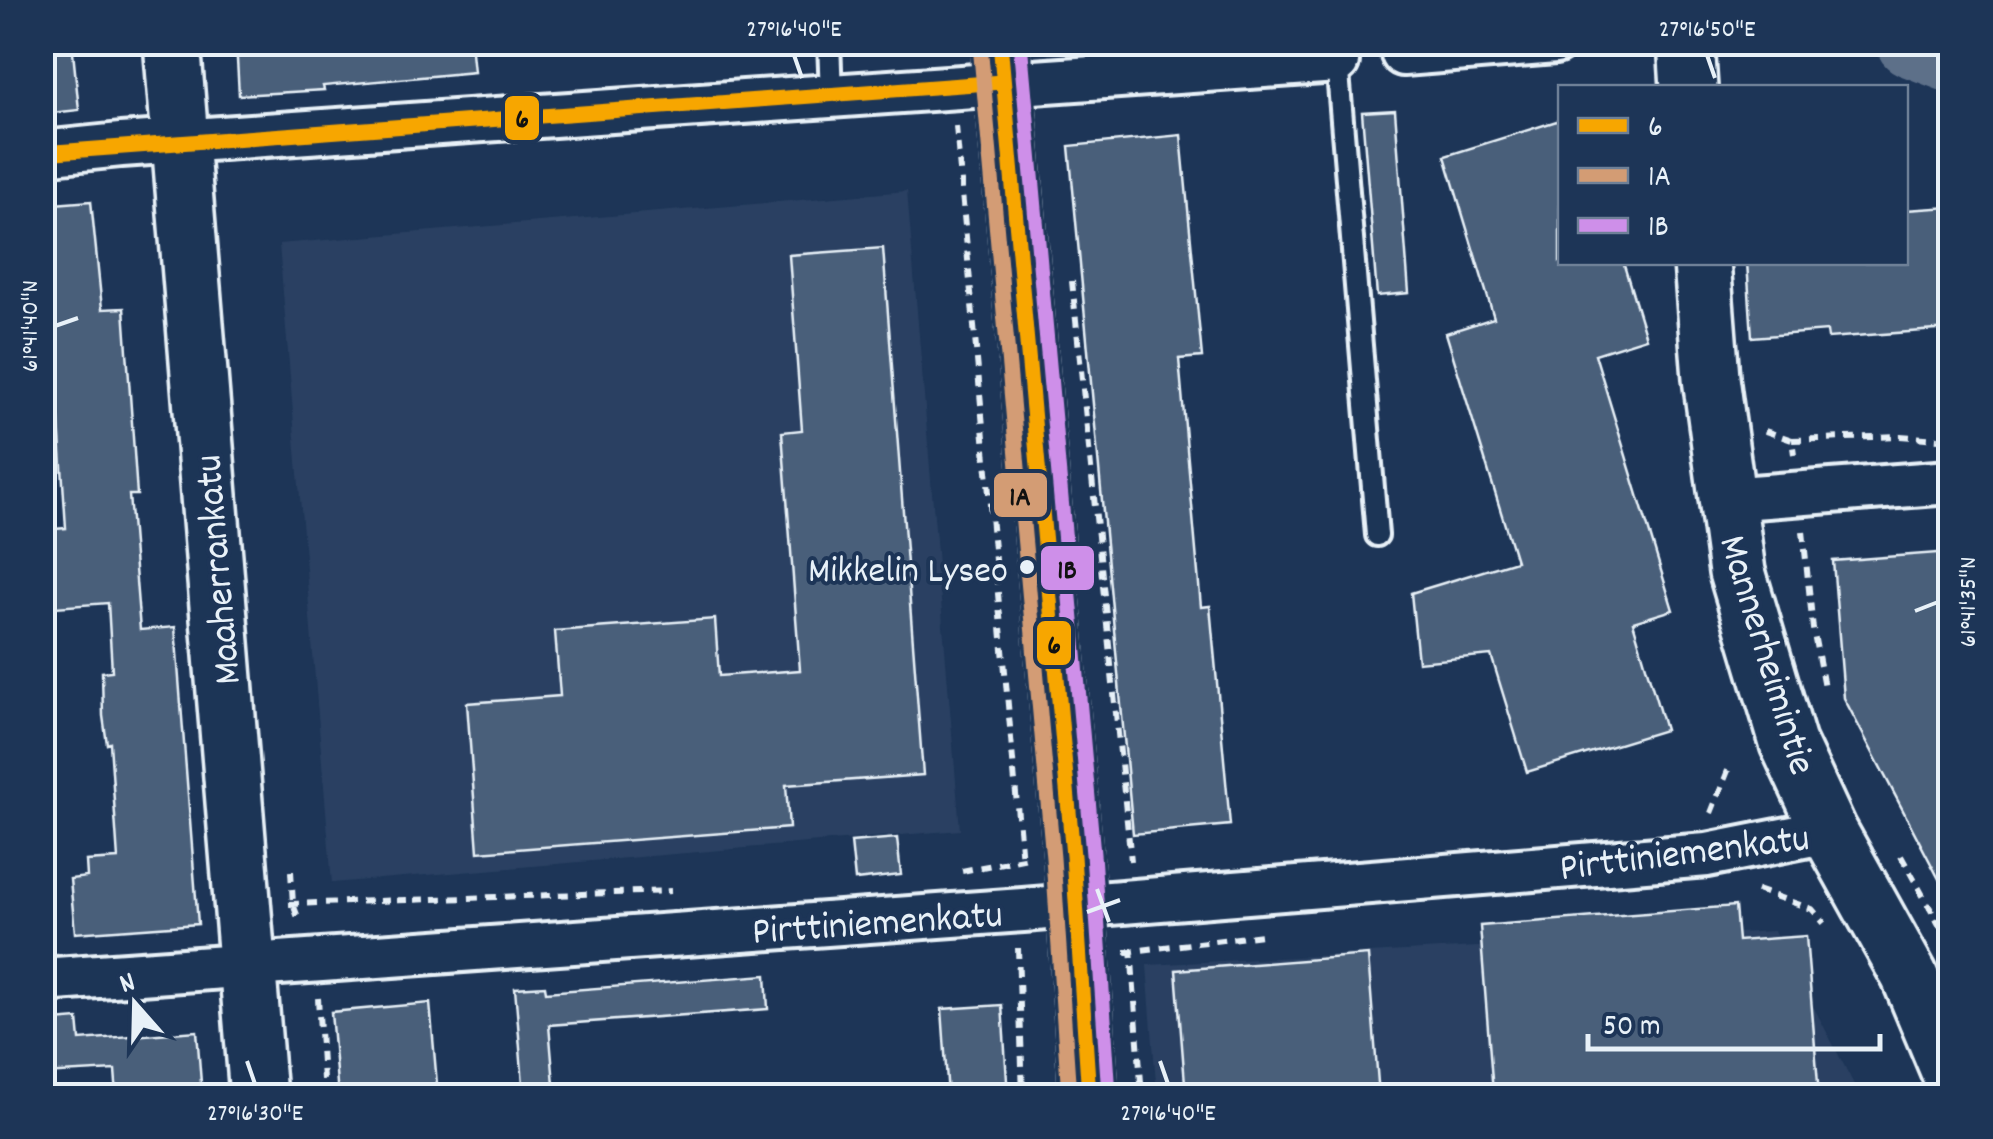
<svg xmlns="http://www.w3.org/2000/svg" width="1993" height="1139" viewBox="0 0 1993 1139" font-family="Dekko,sans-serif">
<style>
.built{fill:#2a4162}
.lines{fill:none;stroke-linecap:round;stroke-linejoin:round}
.river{stroke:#5d7089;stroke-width:70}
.building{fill:#495e7a;stroke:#e8f1f8;stroke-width:2.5}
.lane-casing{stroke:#e8f1f8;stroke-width:28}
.street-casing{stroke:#e8f1f8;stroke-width:50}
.secondary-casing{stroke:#e8f1f8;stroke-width:62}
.path{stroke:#e8f1f8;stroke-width:6;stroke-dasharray:10 8;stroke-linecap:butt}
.lane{stroke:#1d3557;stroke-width:20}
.street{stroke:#1d3557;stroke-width:42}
.secondary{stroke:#1d3557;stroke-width:55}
.bus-1-casing{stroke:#1d3557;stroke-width:22}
.bus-2-casing{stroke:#1d3557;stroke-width:22}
.bus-3-casing{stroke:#1d3557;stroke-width:22}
.bus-1{stroke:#f7a600;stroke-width:15}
.bus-2{stroke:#d39c74;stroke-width:15}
.bus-3{stroke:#ce8fe9;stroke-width:15}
.ticks{fill:none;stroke:#e8f1f8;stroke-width:4}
.bus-dot{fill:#e8f1f8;stroke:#1d3557;stroke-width:4}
.labels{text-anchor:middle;stroke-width:8;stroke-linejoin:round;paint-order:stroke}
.bus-label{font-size:38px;fill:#e8f1f8;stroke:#1d3557;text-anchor:end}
.street-label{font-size:40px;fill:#e8f1f8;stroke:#1d3557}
.line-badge{stroke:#1d3557;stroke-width:4}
.pale-badge-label{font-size:28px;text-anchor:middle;font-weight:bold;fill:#111}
.neatline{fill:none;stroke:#e8f1f8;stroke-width:4}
.ticks-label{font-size:25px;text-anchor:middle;fill:#e8f1f8}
</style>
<rect width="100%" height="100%" fill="#1d3557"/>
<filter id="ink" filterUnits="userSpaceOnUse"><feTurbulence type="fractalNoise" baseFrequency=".01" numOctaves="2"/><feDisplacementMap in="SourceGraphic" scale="20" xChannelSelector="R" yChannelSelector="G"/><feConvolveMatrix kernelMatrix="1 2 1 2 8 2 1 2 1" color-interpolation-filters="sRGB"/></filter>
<g filter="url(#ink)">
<path class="built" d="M907 191 960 830 332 883 279 244Z
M1774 931 1860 1096H1157L1147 965Z"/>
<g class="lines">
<path class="river" d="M1911 42 1950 57"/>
</g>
<path class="building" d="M42 42H72L79 110 42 114Z
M236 42H471L474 72 323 86 324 90 239 95Z
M1395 110 1409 293 1377 296 1362 112Z
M1560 120V262H1623L1646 338 1595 354 1673 610 1633 622 1665 730 1527 772 1491 655 1418 662 1411 593 1516 561 1446 333 1494 318 1445 156Z
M1181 135 1202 357 1179 359 1201 607 1210 606 1230 825 1133 834 1069 146Z
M91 201 102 309 124 308 137 495H129L140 630 175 627 198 924 75 933 70 879 87 877 86 861 118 859 110 743 107 744 103 716 102 672 112 671 108 603 42 608V530L66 528 50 282 42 283V205Z
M1950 207V329L1828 338 1827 331 1752 337 1747 262H1906V210Z
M883 248 923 775 786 785 789 828 478 852 467 703 560 696 555 631 715 619 719 676 800 670 782 432 802 430 789 255Z
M1950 552V900L1844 698 1833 561Z
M897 838 901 875 855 880 851 842Z
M1735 906 1738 941 1806 936 1819 1096H1533L1532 1090 1493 1093 1480 926Z
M1368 955 1379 1096H1186L1176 970Z
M766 975 768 1009 549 1025 555 1096H524L515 988 545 986 546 992Z
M430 1003 438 1096H338L331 1012Z
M1002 1005 1008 1096H948L942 1009Z
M78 1019 80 1040 197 1031 202 1096H117L115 1070 42 1074V1022Z"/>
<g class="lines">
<g class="lane-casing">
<path id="lane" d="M829 42 831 95
M1337 61 1377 535"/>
</g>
<g class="street-casing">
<path id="street" d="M1403 54 1555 42
M42 153 121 145 1337 61
M1726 499 1950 482
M42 980 1023 910 1707 855 1829 831"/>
</g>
<g class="secondary-casing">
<path id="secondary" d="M172 42 258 1096
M1000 42 1073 856 1089 1096
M1686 42 1689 88
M1702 262 1711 378 1737 572 1788 743 1829 831 1909 975 1950 1073"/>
</g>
<path class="path" d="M956 126 1022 861
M1072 281 1131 861
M1765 431 1792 440 1794 454
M1792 440 1900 436 1939 439
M1803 531 1813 629 1824 687
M1711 813 1731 763
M1901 856 1941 928
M291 871 293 904 300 923
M962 871 1028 858
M1757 890 1812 909 1824 923
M289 904 671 891
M1018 948 1023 1096
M1131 948 1142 1096
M1125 952 1262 935
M318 998 324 1096"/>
<use href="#lane" class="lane"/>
<use href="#street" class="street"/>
<use href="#secondary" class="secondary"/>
<g class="bus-1-casing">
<path id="bus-1" d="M1000 42 1073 856 1089 1096
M42 153 1002 82"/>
</g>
<g class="bus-2-casing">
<path id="bus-2" d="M980 44 1053 858 1069 1096"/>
</g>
<g class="bus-3-casing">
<path id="bus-3" d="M1020 42 1093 854 1109 1095"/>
</g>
<use href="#bus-1" class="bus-1"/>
<use href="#bus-2" class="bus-2"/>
<use href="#bus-3" class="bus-3"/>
</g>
</g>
<path class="ticks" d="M794 55 802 78M1707 55 1715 78M55 326 78 318M1915 611 1938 602M1097 889 1109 922M1087 912 1120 900M247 1061 255 1084M1160 1061 1168 1084"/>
<circle class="bus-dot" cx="1027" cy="567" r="9"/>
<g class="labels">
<g class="bus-label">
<text x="1008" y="581">Mikkelin Lyseo</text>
</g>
<g class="street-label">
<text transform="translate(215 570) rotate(-95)" y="14">Maaherrankatu</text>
<text transform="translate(1770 654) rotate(73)" y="14">Mannerheimintie</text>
<text transform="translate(1684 850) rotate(-7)" y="14">Pirttiniemenkatu</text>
<text transform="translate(877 920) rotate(-4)" y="14">Pirttiniemenkatu</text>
</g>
</g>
<g class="line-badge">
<rect x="503" y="94" width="38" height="48" rx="10" fill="#f7a600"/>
<rect x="992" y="471" width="57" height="48" rx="10" fill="#d39c74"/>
<rect x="1039" y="544" width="57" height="48" rx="10" fill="#ce8fe9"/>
<rect x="1035" y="619" width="38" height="48" rx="10" fill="#f7a600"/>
</g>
<g class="pale-badge-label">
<text x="522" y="127">6</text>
<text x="1020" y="505">1A</text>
<text x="1067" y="578">1B</text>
<text x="1054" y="653">6</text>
</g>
<rect width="1993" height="1139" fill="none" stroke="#1d3557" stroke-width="110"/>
<rect x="1558" y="85" width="350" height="180" fill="#1d3557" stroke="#6e8097" stroke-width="2.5"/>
<rect x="1578" y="118" width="50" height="15" fill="#f7a600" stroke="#6e8097" stroke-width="2.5"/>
<text x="1648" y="135" font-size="30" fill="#e8f1f8">6</text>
<rect x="1578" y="168" width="50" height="15" fill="#d39c74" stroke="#6e8097" stroke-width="2.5"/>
<text x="1648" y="185" font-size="30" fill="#e8f1f8">1A</text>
<rect x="1578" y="218" width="50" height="15" fill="#ce8fe9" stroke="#6e8097" stroke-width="2.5"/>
<text x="1648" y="235" font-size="30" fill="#e8f1f8">1B</text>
<g transform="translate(135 1004) rotate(340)" stroke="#1d3557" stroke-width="8" paint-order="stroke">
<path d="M0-8L18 38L0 25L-18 38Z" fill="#e8f1f8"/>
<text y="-15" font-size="28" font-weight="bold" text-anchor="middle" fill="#e8f1f8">N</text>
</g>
<path d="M1588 1034v15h292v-15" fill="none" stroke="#e8f1f8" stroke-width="5"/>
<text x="1603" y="1034" font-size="30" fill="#e8f1f8" stroke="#1d3557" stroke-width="8" paint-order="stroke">50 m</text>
<rect x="55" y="55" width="1883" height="1029" class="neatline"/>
<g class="ticks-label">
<text x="794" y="36">27°16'40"E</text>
<text x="1707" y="36">27°16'50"E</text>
<text transform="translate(28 326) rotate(-90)" y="9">61°41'40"N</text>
<text transform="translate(1966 602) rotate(-90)" y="9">61°41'35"N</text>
<text x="255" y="1120">27°16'30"E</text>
<text x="1168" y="1120">27°16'40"E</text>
</g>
</svg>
